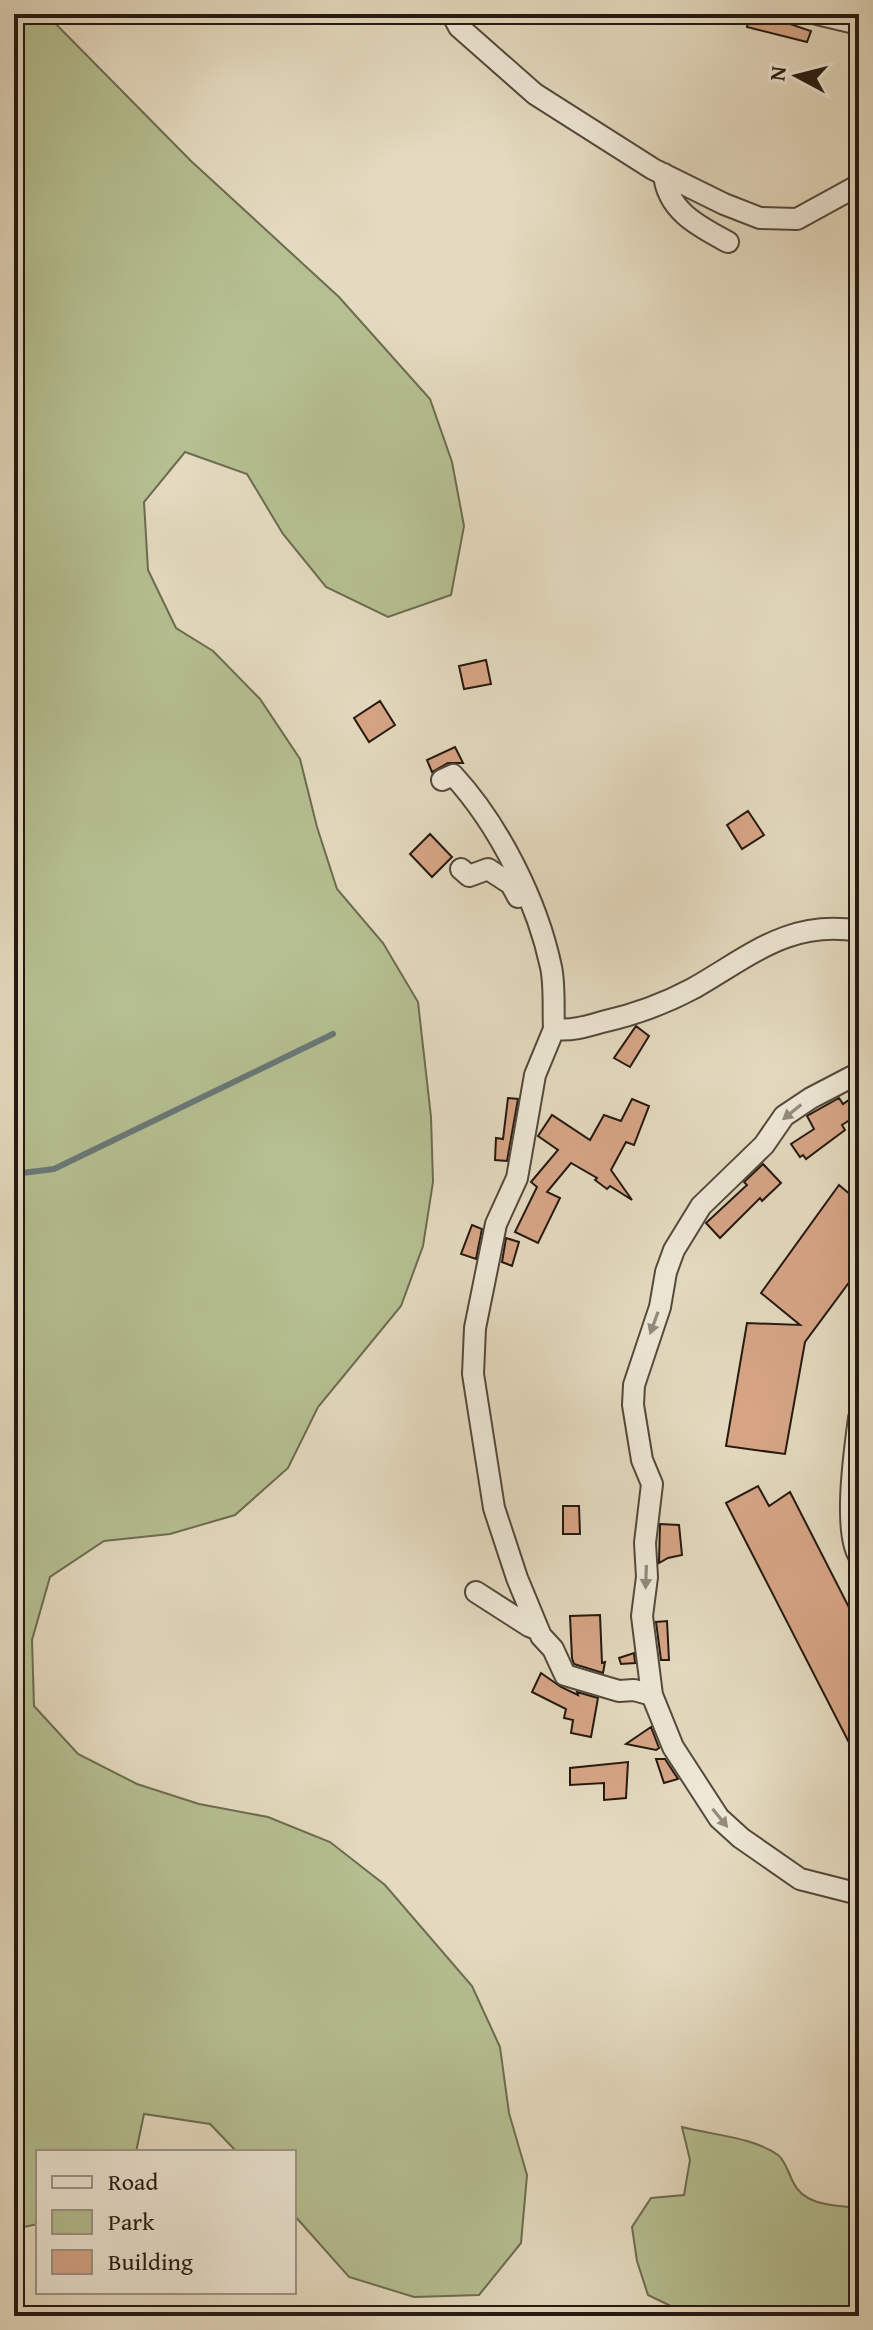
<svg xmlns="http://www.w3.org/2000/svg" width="873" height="2330" viewBox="0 0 873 2330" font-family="'Gentium Book Plus',serif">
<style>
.green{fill:#b5bf91;stroke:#6c6c51;stroke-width:2}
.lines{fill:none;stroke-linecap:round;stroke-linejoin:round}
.stream{stroke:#6a7877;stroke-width:6}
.building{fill:#d7a586;stroke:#241911;stroke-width:2}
.minor-casing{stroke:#54493c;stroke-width:24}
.minor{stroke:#ede7d5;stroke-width:20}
.oneway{fill:#938a7d}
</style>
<rect width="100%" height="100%" fill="#e4dabf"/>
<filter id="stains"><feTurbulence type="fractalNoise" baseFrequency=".0025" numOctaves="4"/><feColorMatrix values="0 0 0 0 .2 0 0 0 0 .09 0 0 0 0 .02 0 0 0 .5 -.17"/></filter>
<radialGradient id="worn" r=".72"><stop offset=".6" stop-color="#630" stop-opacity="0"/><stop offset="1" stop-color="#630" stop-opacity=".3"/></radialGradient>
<path class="green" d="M14 14H46L191 161 339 297 430 399 452 462 464 526 451 595 388 617 326 587 283 534 247 474 185 452 144 502 148 570 176 628 213 651 260 699 300 759 317 827 337 889 383 943 418 1002 431 1117 433 1182 423 1246 401 1306 318 1407 288 1468 235 1515 170 1534 104 1541 50 1577 32 1640 34 1706 78 1754 137 1784 199 1804 268 1817 330 1842 385 1885 472 1986 500 2047 509 2113 527 2175 521 2243 479 2295 414 2297 349 2277 294 2215V2152H237L210 2124 144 2114 136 2152H38V2224L14 2229Z
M682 2127C712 2135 753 2137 778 2155 785 2160 789 2174 793 2182 805 2207 835 2205 859 2208V2316H705L679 2310 648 2295 637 2261 632 2227 651 2198 684 2195 690 2160Z"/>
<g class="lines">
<path class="stream" d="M14 1174 54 1169 333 1034"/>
</g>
<path class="building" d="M749 14H760L811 31 807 42 747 27Z
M486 660 491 684 464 689 459 666Z
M380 701 395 725 369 742 354 718Z
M455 747 463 763H448L432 772 427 760Z
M748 811 764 835 742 849 727 825Z
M430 834 452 857 432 877 410 854Z
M636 1026 649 1036 630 1067 614 1058Z
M859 1093V1114L842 1125 845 1130 806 1159 803 1155 800 1157 791 1144 814 1129 807 1116 839 1098 843 1104Z
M508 1098 518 1099 507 1161 495 1160 496 1138 503 1139Z
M632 1099 649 1106 634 1145 626 1142 611 1170 632 1200 610 1186 607 1189 595 1180 597 1178 571 1163 547 1192 560 1198 538 1243 515 1232 537 1187 531 1182 558 1150 538 1136 552 1115 590 1140 604 1115 621 1121Z
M763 1164 781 1183 762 1201 760 1198 720 1238 706 1223 747 1185 744 1182Z
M839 1185 859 1202V1269L805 1342 785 1454 726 1446 747 1323 800 1325 761 1293Z
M472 1225 482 1229 476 1259 461 1254Z
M506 1238 519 1242 512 1266 502 1262Z
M758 1486 769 1506 790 1492 859 1627V1762L726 1503Z
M563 1506H579L580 1534H563Z
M660 1524 679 1525 682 1555 668 1558 659 1563Z
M600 1615 602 1663 605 1662 603 1673 574 1664 572 1658 570 1616Z
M667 1621 669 1660H661L656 1622Z
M634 1653 635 1663 621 1664 619 1658Z
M541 1673 561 1687 578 1695 577 1692 598 1698 591 1737 571 1733 573 1720 564 1718 566 1709 532 1692Z
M651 1727 659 1748 656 1750 626 1744Z
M656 1759H665L678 1779 664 1783Z
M628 1762 626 1798 604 1800V1783L570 1785V1768Z"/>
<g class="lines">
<g class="minor-casing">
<path id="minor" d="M452 14 459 27 535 94 653 169 724 204 760 218 797 219 859 185
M817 14 859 24
M664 174C667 211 700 227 728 242
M442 780 453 775C499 825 537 901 551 967 555 986 553 1009 554 1029
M461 869 469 876 488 869 511 884 518 897
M859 1073 811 1098 784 1116 764 1145 701 1206 674 1250 666 1272 660 1307 634 1385 633 1405 642 1460 652 1484 645 1543 647 1577 642 1616 652 1695 673 1747 719 1818 741 1838 800 1879 859 1894
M859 1418C855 1449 843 1530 859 1556
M476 1592 529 1626 534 1628 536 1624
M652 1695 634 1690 619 1691 565 1675 553 1649 541 1636 517 1578 494 1508 473 1374 475 1328 496 1224 517 1178 535 1075 554 1029C571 1031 585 1027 602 1022 633 1015 666 1003 694 988 750 956 790 919 859 931"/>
</g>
<use href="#minor" class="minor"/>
</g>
<defs><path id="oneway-solid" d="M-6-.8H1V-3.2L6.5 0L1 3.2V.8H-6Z" transform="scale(2)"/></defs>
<g class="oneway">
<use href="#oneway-solid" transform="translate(792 1112) rotate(141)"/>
<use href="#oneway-solid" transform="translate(654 1323) rotate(110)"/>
<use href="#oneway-solid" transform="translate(646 1577) rotate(92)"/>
<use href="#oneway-solid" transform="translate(720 1818) rotate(51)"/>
</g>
<rect width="873" height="2330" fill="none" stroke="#e4dabf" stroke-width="48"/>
<rect x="16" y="16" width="841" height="2298" fill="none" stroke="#241911" stroke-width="4"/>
<rect x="24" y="24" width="825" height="2282" fill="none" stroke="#241911" stroke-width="2"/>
<rect x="36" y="2150" width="260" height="144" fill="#ede7d5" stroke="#9d9587" stroke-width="2"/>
<rect x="52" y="2176" width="40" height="12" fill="#ede7d5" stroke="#9d9587" stroke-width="2"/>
<text x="108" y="2190" font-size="24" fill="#241911">Road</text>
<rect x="52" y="2210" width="40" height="24" fill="#b5bf91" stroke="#9d9587" stroke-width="2"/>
<text x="108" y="2230" font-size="24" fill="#241911">Park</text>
<rect x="52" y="2250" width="40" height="24" fill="#d7a586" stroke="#9d9587" stroke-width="2"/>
<text x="108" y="2270" font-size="24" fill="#241911">Building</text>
<g transform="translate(797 76) rotate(277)" stroke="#ede7d5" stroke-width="6" paint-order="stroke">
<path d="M0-6L14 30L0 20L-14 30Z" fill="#241911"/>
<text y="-12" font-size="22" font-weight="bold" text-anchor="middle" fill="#241911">N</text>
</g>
<rect width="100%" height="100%" filter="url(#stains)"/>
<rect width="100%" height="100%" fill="url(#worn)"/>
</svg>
